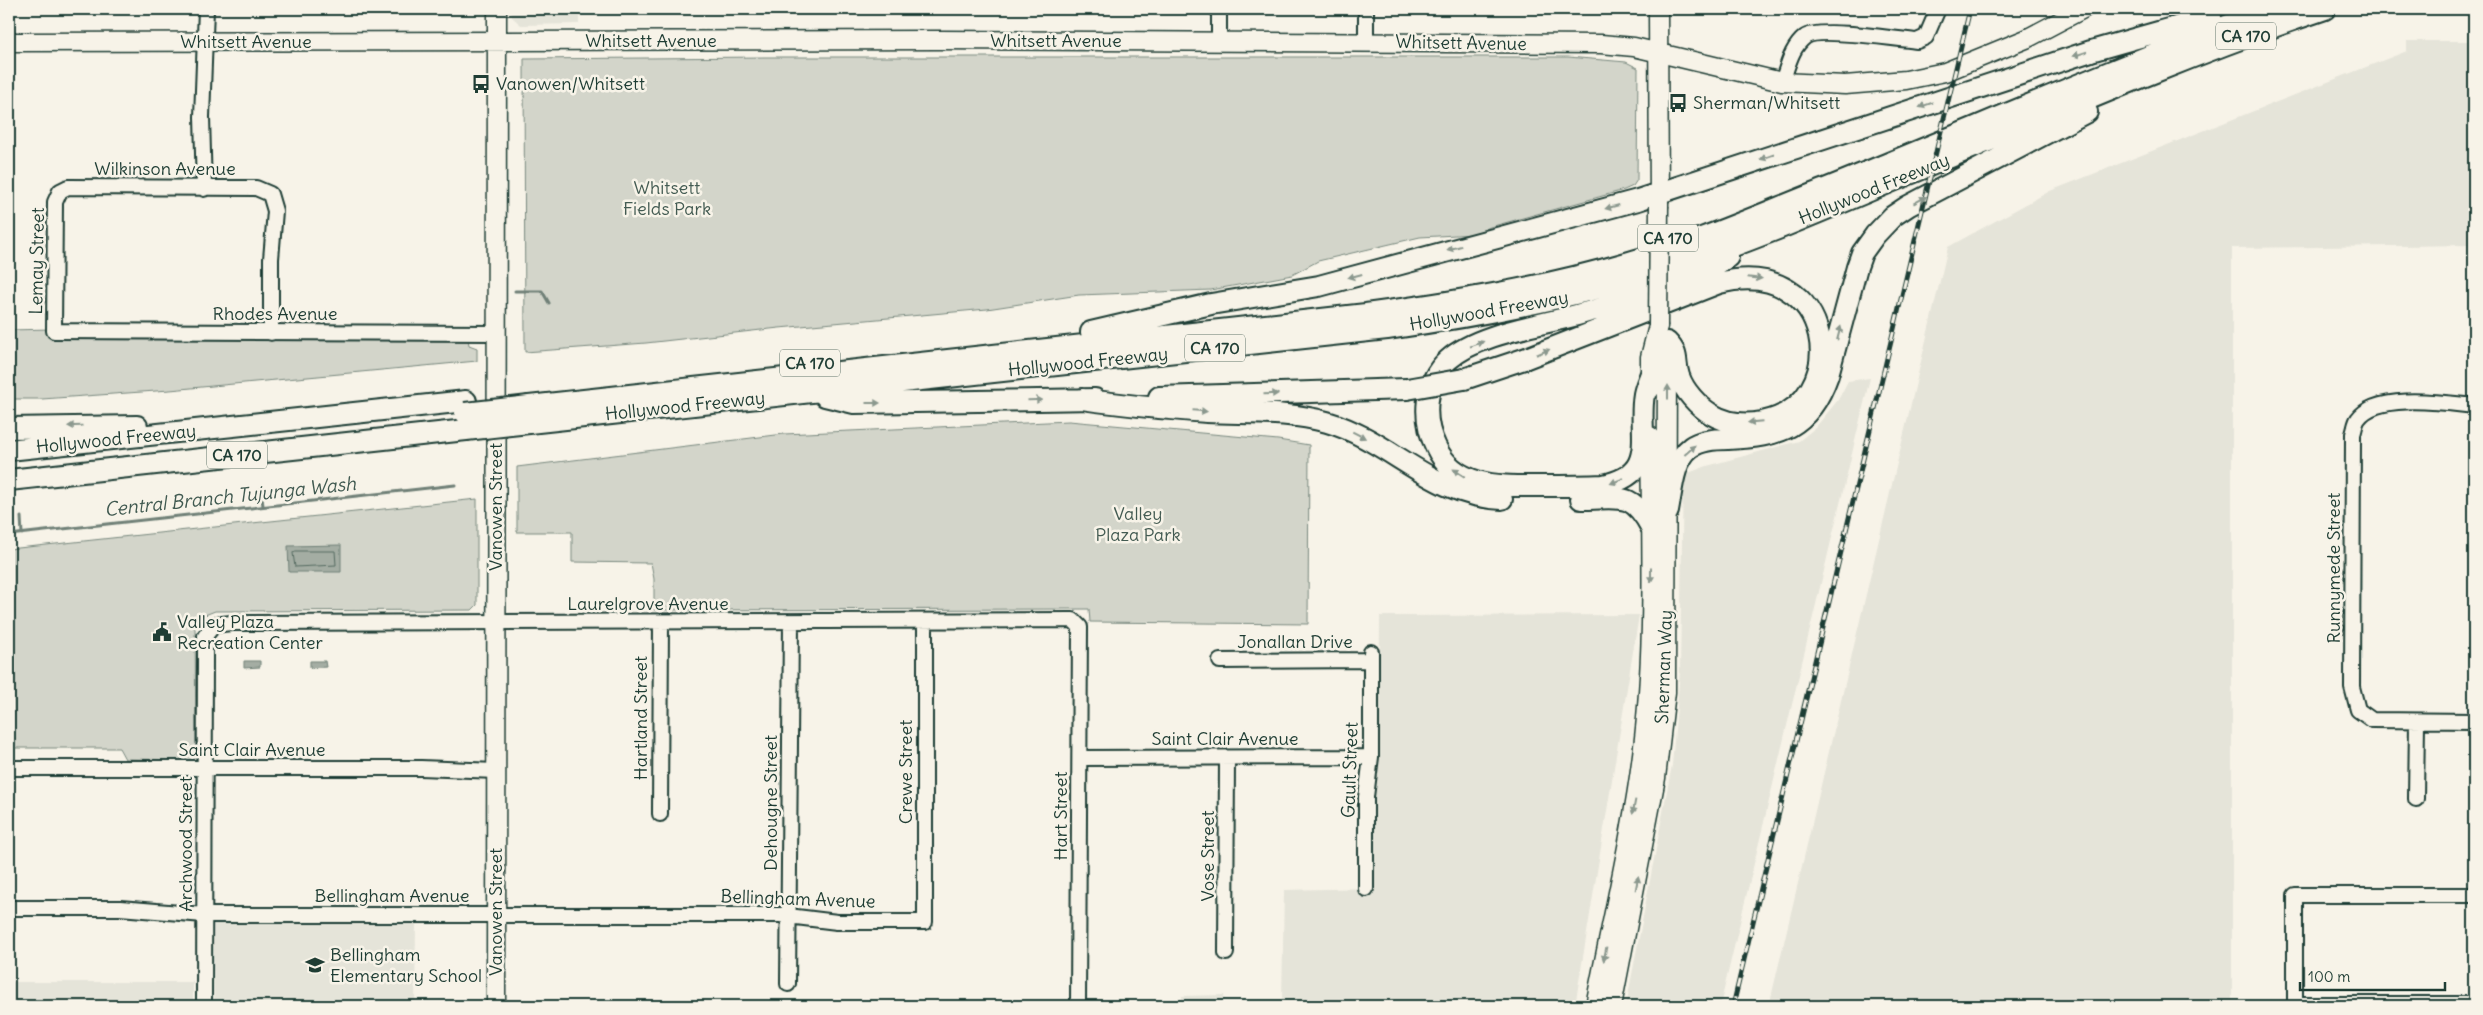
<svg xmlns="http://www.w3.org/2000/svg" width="2483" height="1015" viewBox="0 0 2483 1015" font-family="Delius,sans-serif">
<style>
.built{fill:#e5e4d9}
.green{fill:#d3d5ca;stroke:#79897f}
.water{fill:#a4ada3;stroke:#6f8077}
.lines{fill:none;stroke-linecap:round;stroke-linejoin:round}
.shore{stroke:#546a60;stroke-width:1}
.stream{stroke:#6f8077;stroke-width:3}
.minor-casing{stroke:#1f3d34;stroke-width:18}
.major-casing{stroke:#1f3d34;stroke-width:21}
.highway-casing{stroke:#1f3d34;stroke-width:24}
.minor{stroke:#f7f3e8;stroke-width:14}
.major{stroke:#f7f3e8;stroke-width:18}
.highway{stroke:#f7f3e8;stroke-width:20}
.rail-casing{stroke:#1f3d34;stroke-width:5}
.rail{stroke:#f7f3e8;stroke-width:3;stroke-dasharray:9;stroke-linecap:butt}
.major-bridge-casing{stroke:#1f3d34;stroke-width:21;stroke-linecap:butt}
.highway-bridge-casing{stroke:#1f3d34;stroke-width:24;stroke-linecap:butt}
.major-bridge{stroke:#f7f3e8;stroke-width:18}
.highway-bridge{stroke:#f7f3e8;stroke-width:20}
.oneway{fill:#8b988e}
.labels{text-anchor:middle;stroke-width:5;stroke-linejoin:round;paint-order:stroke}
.shield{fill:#f7f3e8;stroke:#60746a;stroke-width:1}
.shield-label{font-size:16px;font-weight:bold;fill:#1f3d34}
.street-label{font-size:18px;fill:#1f3d34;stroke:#f7f3e8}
.poi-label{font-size:18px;fill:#1f3d34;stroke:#f7f3e8;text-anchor:start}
.park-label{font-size:18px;fill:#435b52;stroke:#f7f3e8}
.water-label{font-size:19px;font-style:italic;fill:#405950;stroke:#f7f3e8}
</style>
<rect width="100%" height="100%" fill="#f7f3e8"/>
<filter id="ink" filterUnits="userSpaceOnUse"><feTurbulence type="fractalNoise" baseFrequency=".02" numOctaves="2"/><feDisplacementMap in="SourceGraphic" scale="10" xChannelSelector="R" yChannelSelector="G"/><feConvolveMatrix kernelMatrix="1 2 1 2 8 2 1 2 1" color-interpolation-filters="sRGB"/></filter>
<g filter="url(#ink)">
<path class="built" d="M511 9H579V24L521 25 512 17Z
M2407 41H2474V245L2232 248V1006H1769L1948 247 2050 191 2407 51Z
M1870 378 1720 1006H1626L1672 765 1680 671 1683 475 1707 466 1799 441 1815 428 1838 400 1848 381Z
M1639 615 1575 1006H1182V996L1224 995V1002L1282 1000 1284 890 1372 888 1374 800 1379 765 1380 616Z
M214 924H416L415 1006H214Z
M9 982H193V1006H9Z"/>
<path class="green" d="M766 57H1568L1626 62 1638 68 1637 180 1633 186 1624 190 1490 227 1474 234 1420 237 1318 261 1292 275 1211 290 1079 295 987 309 779 328 646 343 525 352 524 59Z
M51 329 68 339H468L469 345 477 348V361L170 390 42 399H9V330Z
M1069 421 1278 440 1309 445 1308 624 1090 622 1089 609 654 610V579L651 563 572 562V532H517V467L784 434Z
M477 499V605L472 610 215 611 200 617 195 628 196 760 125 759 119 748H9V549Z"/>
<path class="water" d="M341 545V572H289L288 546Z
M244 661H260V667L244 668Z
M310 661H325L326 667 310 668Z"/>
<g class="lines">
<path class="shore" d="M296 551H335L336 565 295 567 293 553Z"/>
<path class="stream" d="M515 291H542L549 303
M261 489 263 506
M21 517 22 534
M9 535 455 485"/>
<g class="minor-casing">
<path id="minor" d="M1366 9V42
M1219 42V9
M1782 82C1788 66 1791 48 1805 37 1818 27 1897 39 1917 41L1926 37 1938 9
M204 189 202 117 206 9
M271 333V259L275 211 270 194 256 188 68 187 60 191 55 202 54 331 497 333
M2474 406C2446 403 2376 392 2358 419 2355 423 2355 429 2353 434L2352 687 2358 710 2372 720 2474 721
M1220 661 1371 660
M1080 758 1371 757
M9 768H421L496 771
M2416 799 2417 722
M660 814 661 623
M1366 889V797L1371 757V652
M2474 895H2295V1004H2474
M9 908H120L204 915H780L837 922H925V622
M1226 953 1227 758
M788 984 791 622
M204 1006 205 654V636L214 625 231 623 1073 620 1080 627 1078 1006"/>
</g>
<g class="major-casing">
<path id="major" d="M1658 9 1659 206
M9 42 939 40 1601 44 1634 47 1782 82 1845 85 1906 80 1945 72 2026 39 2083 9
M1650 390V357L1658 326
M496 1006 497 9
M1595 1006C1612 917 1634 828 1644 738 1655 638 1651 536 1650 436
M1612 1006 1656 778 1666 692 1667 352"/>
</g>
<g class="highway-casing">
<path id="highway" d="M1091 332 1211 304 1319 286 1638 200 2091 51 2211 17
M1650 376C1648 381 1645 388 1644 394 1637 434 1660 474 1603 485 1582 486 1560 486 1539 486 1500 486 1455 488 1436 447 1422 419 1424 382 1448 360 1477 334 1536 326 1573 316 1612 305 1654 295 1692 278 1705 273 1716 264 1728 257
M1464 379 1524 359 1719 283C1835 254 1855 404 1762 422 1745 425 1726 423 1711 414 1698 406 1684 391 1679 376 1674 361 1680 355 1667 342
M825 396 854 403 1095 399
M1159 397 1407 389
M1082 399C1123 405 1165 409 1207 412 1247 414 1288 411 1327 422 1392 441 1431 496 1502 499
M529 406 1366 314C1454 302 1541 288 1626 263 1694 244 1759 215 1825 189 1974 129 2121 64 2272 9
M529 423 1387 329C1492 314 1594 294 1694 260 1768 235 1840 203 1912 173 2049 116 2185 56 2325 9
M9 428 137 426
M9 450 466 401
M9 480 466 430
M1581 499C1619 499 1631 490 1651 527
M1668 511C1672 491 1673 460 1691 447 1701 440 1716 439 1728 439 1780 436 1809 429 1828 375L1857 267 1862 253 1875 235 1893 216 1908 206 2087 112"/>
</g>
<use href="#minor" class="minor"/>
<use href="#major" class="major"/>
<use href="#highway" class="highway"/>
<g class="rail-casing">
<path id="rail" d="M1733 1006 1970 9"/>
</g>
<use href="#rail" class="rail"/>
<g class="major-bridge-casing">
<path id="major-bridge" d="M1658 326 1659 206"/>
</g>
<g class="highway-bridge-casing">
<path id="highway-bridge" d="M1407 389 1464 379
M465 413 529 406
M466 430 529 423"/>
</g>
<use href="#major-bridge" class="major-bridge"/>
<use href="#highway-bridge" class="highway-bridge"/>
</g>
<defs><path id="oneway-solid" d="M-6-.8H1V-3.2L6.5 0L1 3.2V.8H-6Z" transform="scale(1.25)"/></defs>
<g class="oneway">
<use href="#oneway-solid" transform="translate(2080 54) rotate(162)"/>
<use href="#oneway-solid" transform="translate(1926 105) rotate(161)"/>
<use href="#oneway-solid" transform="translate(1767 157) rotate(161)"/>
<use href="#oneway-solid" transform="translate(1920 200) rotate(-29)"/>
<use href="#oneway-solid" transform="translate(1612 207) rotate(165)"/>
<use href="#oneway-solid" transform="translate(1454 248) rotate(165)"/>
<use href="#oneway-solid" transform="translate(1355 276) rotate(165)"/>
<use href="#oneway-solid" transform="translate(1755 278) rotate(6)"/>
<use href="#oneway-solid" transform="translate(1839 333) rotate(-75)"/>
<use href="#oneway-solid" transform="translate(1477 344) rotate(-21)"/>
<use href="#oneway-solid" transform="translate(1543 352) rotate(-22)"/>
<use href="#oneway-solid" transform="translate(1668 392) rotate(-90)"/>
<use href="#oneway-solid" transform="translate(1271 394) rotate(-1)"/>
<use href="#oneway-solid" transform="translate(1035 400) rotate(-1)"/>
<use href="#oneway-solid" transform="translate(873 403)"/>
<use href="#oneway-solid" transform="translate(1200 411) rotate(5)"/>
<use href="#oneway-solid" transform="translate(1755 422) rotate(175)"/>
<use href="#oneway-solid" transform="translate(75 426) rotate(178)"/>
<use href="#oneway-solid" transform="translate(1359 435) rotate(27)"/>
<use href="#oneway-solid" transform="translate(1690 450) rotate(-42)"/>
<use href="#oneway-solid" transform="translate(1459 473) rotate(-146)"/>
<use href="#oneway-solid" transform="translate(1617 481) rotate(158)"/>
<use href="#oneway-solid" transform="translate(1651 575) rotate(90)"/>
<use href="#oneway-solid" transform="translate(1634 807) rotate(101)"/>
<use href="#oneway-solid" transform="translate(1637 883) rotate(-79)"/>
<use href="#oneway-solid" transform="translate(1605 954) rotate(101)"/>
</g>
</g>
<defs>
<g id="bus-bare" transform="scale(1.5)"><path d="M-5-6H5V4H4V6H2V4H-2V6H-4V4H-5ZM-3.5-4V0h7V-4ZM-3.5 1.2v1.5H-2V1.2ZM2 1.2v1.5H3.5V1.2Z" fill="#1f3d34" stroke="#f7f3e8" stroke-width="2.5" paint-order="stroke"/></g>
<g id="civic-bare" transform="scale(1.5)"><path d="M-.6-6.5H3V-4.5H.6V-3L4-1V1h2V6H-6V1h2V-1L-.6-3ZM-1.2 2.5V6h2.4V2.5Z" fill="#1f3d34" stroke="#f7f3e8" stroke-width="2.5" paint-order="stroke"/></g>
<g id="school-bare" transform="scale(1.5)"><path d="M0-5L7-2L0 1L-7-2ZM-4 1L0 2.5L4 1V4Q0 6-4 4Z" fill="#1f3d34" stroke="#f7f3e8" stroke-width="2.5" paint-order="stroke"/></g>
</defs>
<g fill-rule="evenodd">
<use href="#bus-bare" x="481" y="84"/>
<use href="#bus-bare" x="1678" y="103"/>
<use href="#civic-bare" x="162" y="632"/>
<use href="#school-bare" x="315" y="965"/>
</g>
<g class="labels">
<g class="shield">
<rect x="2216" y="22.5" width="60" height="27" rx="4"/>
<rect x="1638" y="224.5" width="60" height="27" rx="4"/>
<rect x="1185" y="334.5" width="60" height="27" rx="4"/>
<rect x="780" y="349.5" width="60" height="27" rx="4"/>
<rect x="207" y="441.5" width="60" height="27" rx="4"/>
</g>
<g class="shield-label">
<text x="2246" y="42">CA 170</text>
<text x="1668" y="244">CA 170</text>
<text x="1215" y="354">CA 170</text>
<text x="810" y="369">CA 170</text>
<text x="237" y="461">CA 170</text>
</g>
<g class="street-label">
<text x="651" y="47">Whitsett Avenue</text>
<text x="1056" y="47">Whitsett Avenue</text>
<text x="246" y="48">Whitsett Avenue</text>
<text transform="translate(1461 43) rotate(1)" y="6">Whitsett Avenue</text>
<text x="165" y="175">Wilkinson Avenue</text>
<text transform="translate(1874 189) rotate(-22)" y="6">Hollywood Freeway</text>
<text transform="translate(37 261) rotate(-89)" y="6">Lemay Street</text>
<text transform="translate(1489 311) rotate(-10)" y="6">Hollywood Freeway</text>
<text x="275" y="320">Rhodes Avenue</text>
<text transform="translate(1088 362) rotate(-6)" y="6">Hollywood Freeway</text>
<text transform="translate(685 406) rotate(-6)" y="6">Hollywood Freeway</text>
<text transform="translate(116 439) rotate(-6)" y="6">Hollywood Freeway</text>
<text transform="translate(496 507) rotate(-90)" y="6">Vanowen Street</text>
<text transform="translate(2334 568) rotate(-90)" y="6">Runnymede Street</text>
<text x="648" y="610">Laurelgrove Avenue</text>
<text x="1295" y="648">Jonallan Drive</text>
<text transform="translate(1664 667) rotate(-88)" y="6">Sherman Way</text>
<text transform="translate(641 718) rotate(-90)" y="6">Hartland Street</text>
<text x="1225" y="745">Saint Clair Avenue</text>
<text x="252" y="756">Saint Clair Avenue</text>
<text transform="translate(1350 770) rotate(-88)" y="6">Gault Street</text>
<text transform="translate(906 772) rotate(-90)" y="6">Crewe Street</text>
<text transform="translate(771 803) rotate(-90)" y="6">Dehougne Street</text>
<text transform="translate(1061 816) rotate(-90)" y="6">Hart Street</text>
<text transform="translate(186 844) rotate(-90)" y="6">Archwood Street</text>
<text transform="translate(1208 856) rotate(-90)" y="6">Vose Street</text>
<text x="392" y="902">Bellingham Avenue</text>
<text transform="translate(798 899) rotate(2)" y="6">Bellingham Avenue</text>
<text transform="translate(496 912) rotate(-90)" y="6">Vanowen Street</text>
</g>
<g class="poi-label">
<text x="496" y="90">Vanowen/Whitsett</text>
<text x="1693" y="109">Sherman/Whitsett</text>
<text x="177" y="628">Valley Plaza<tspan x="177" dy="21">Recreation Center</tspan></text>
<text x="330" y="961">Bellingham<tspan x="330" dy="21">Elementary School</tspan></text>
</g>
<g class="park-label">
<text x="667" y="194">Whitsett<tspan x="667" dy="21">Fields Park</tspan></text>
<text x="1138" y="520">Valley<tspan x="1138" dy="21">Plaza Park</tspan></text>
</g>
<g class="water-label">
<text transform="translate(230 496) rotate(-6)" y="7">Central Branch Tujunga Wash</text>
</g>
</g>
<rect width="2483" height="1015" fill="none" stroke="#f7f3e8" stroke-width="30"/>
<rect x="15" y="15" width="2453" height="985" fill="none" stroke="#1f3d34" stroke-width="2" filter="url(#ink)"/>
<path d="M2300 982v8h145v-8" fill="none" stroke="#1f3d34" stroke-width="2.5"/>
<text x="2308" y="982" font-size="15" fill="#1f3d34" stroke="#f7f3e8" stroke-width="4" paint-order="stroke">100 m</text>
</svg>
